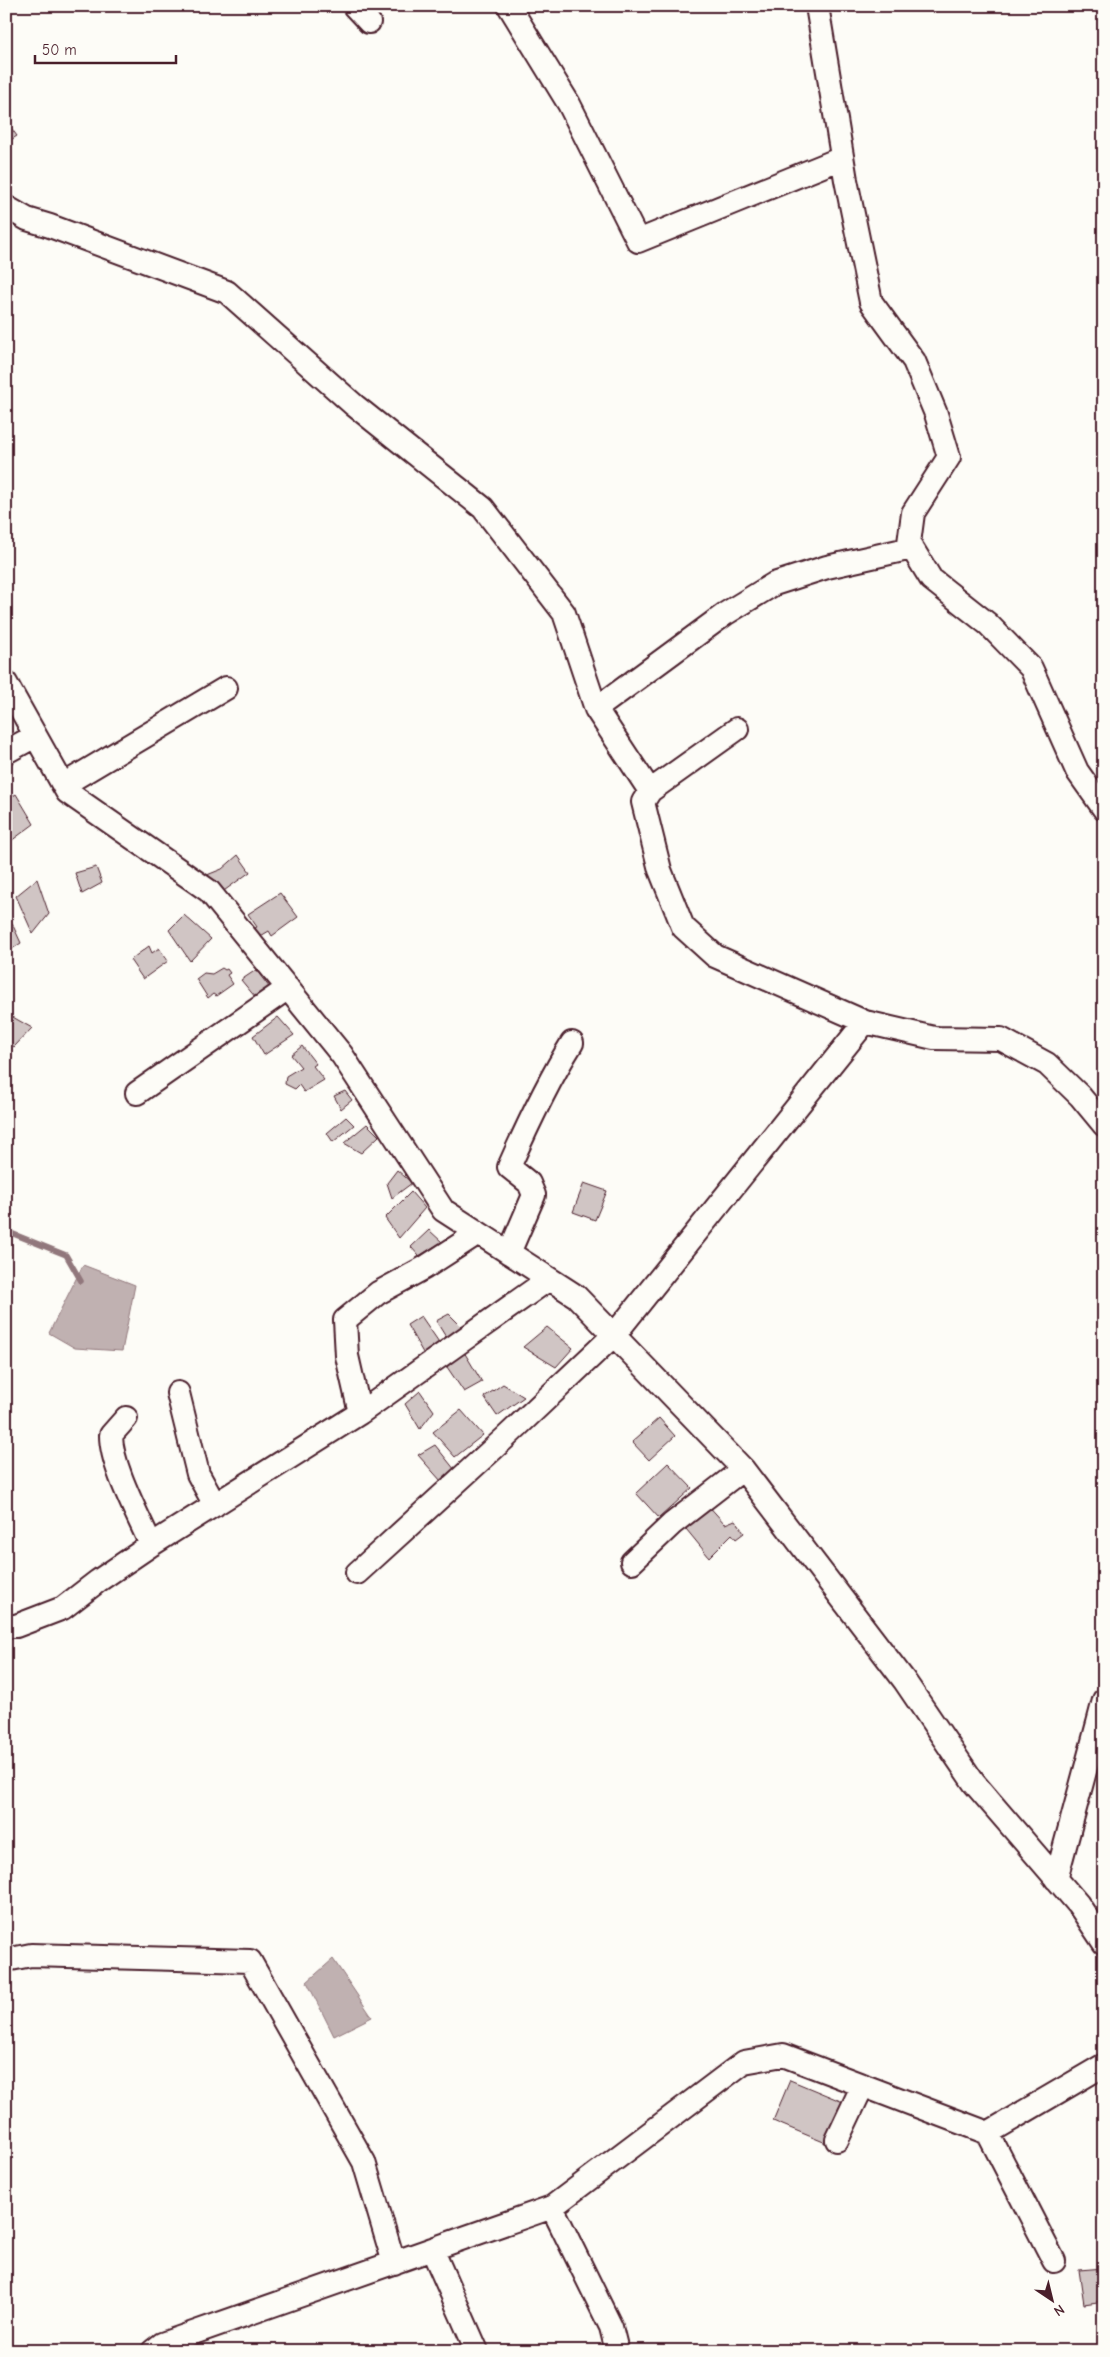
<svg xmlns="http://www.w3.org/2000/svg" width="1110" height="2357" viewBox="0 0 1110 2357" font-family="'Comic Neue',sans-serif">
<style>
.water{fill:#c0b1b1;stroke:#91777b}
.lines{fill:none;stroke-linecap:round;stroke-linejoin:round}
.stream{stroke:#91777b;stroke-width:5.5}
.building{fill:#d0c5c4;stroke:#4a1f2b}
.minor-casing{stroke:#4a1f2b;stroke-width:26}
.minor{stroke:#fdfcf7;stroke-width:22}
</style>
<rect width="100%" height="100%" fill="#fdfcf7"/>
<filter id="ink" filterUnits="userSpaceOnUse"><feTurbulence type="fractalNoise" baseFrequency=".02" numOctaves="2"/><feDisplacementMap in="SourceGraphic" scale="10" xChannelSelector="R" yChannelSelector="G"/><feConvolveMatrix kernelMatrix="1 2 1 2 8 2 1 2 1" color-interpolation-filters="sRGB"/></filter>
<g filter="url(#ink)">
<path class="water" d="M83 1265 135 1285 122 1351 75 1348 49 1333Z
M333 1959 372 2017 334 2036 307 1982Z"/>
<g class="lines">
<path class="stream" d="M6 1231 66 1255 81 1281"/>
</g>
<path class="building" d="M6 121 17 136 6 143Z
M16 794 34 824 7 844 6 801Z
M238 855 250 872 221 893 207 875 222 869Z
M96 867 102 883 82 894 75 873Z
M37 879 49 914 33 934 16 896Z
M280 893 298 917 272 936 269 931 259 937 253 929 257 927 248 914Z
M184 915 211 939 190 961 169 930Z
M6 917H9L21 943 6 953Z
M149 946 152 953 159 948 168 961 143 979 130 960Z
M222 968 225 970 227 969 230 973 227 975 233 984 216 996 213 994 208 998 196 979 204 973 212 974Z
M256 970 270 988 256 998 241 980Z
M11 1016 32 1028 14 1047 6 1041V1023Z
M278 1017 294 1035 264 1055 253 1036Z
M302 1046 316 1064 313 1066 324 1080 304 1092 299 1085 295 1089 285 1084 286 1076 301 1067 291 1055Z
M345 1091 352 1100 341 1109 334 1096Z
M346 1117 354 1125 333 1142 327 1133Z
M367 1124 379 1136 361 1153 344 1143Z
M397 1170 412 1183 392 1198 387 1183Z
M584 1183 607 1191 595 1220 573 1212Z
M411 1192 425 1208 399 1238 385 1218Z
M429 1230 442 1242 419 1256 411 1247Z
M449 1314 464 1329 449 1342 436 1321Z
M421 1316 443 1348 426 1358 407 1325Z
M547 1327 573 1348 556 1367 523 1347Z
M464 1352 482 1382 464 1392 447 1367Z
M503 1384 524 1397 497 1416 484 1397Z
M420 1391 434 1411 420 1429 405 1404Z
M461 1410 483 1435 455 1457 433 1432Z
M659 1418 675 1436 649 1460 632 1442Z
M435 1445 455 1470 441 1481 418 1455Z
M668 1463 692 1488 659 1518 636 1493Z
M706 1503 725 1524 735 1520 744 1533 736 1539 732 1534 709 1557 682 1524Z
M790 2080 843 2102 826 2143 773 2121Z
M1104 2268V2301L1084 2304 1079 2270Z"/>
<g class="lines">
<g class="minor-casing">
<path id="minor" d="M354 6 369 22
M509 6 569 104 638 241 842 158
M817 6 846 180 871 302 914 361 936 414 949 457 913 513 909 543 931 579 988 624 1031 668 1077 771 1104 809
M6 207 27 219 50 226 227 292 354 405 483 508 564 613 596 709 650 791
M6 683 67 792 209 891 342 1055 443 1210 576 1296 743 1469 904 1680 974 1783 1078 1904 1104 1943
M596 709 725 614 774 584 827 567 912 548
M737 729 650 791 643 802 660 870 683 927 715 956 865 1022 934 1038 1001 1039 1047 1064 1080 1096 1104 1125
M6 752 35 736
M63 785 226 688
M137 1093 288 988
M509 1253 534 1195 529 1183 509 1167C528 1124 547 1083 572 1043
M178 1393 198 1474 215 1505
M360 1413 549 1279
M126 1418 111 1435C111 1466 138 1515 151 1545
M632 1562 672 1524 743 1469
M357 1573 505 1438 615 1334 865 1022
M6 1626H16L63 1608 98 1581 151 1545 360 1413 347 1356 345 1320 378 1293 424 1268 478 1233
M1098 1723 1104 1700
M1056 1879 1098 1723 1104 1724
M6 1960 31 1955 250 1961 364 2162 394 2263
M988 2133 1054 2261
M837 2140 863 2085
M552 2207 611 2327 617 2351
M432 2249 477 2351
M153 2351 162 2344 552 2207 744 2062 783 2055 988 2133 1104 2065"/>
</g>
<use href="#minor" class="minor"/>
</g>
</g>
<rect width="1110" height="2357" fill="none" stroke="#fdfcf7" stroke-width="25"/>
<rect x="12" y="12" width="1085" height="2332" fill="none" stroke="#4a1f2b" stroke-width="2" filter="url(#ink)"/>
<g transform="translate(1052 2300) rotate(145)" stroke="#fdfcf7" stroke-width="4" paint-order="stroke">
<path d="M0-4L9 19L0 12L-9 19Z" fill="#4a1f2b"/>
<text y="-8" font-size="14" font-weight="bold" text-anchor="middle" fill="#4a1f2b">N</text>
</g>
<path d="M35 55v8h141v-8" fill="none" stroke="#4a1f2b" stroke-width="2.5"/>
<text x="42" y="55" font-size="15" fill="#4a1f2b" stroke="#fdfcf7" stroke-width="4" paint-order="stroke">50 m</text>
</svg>
